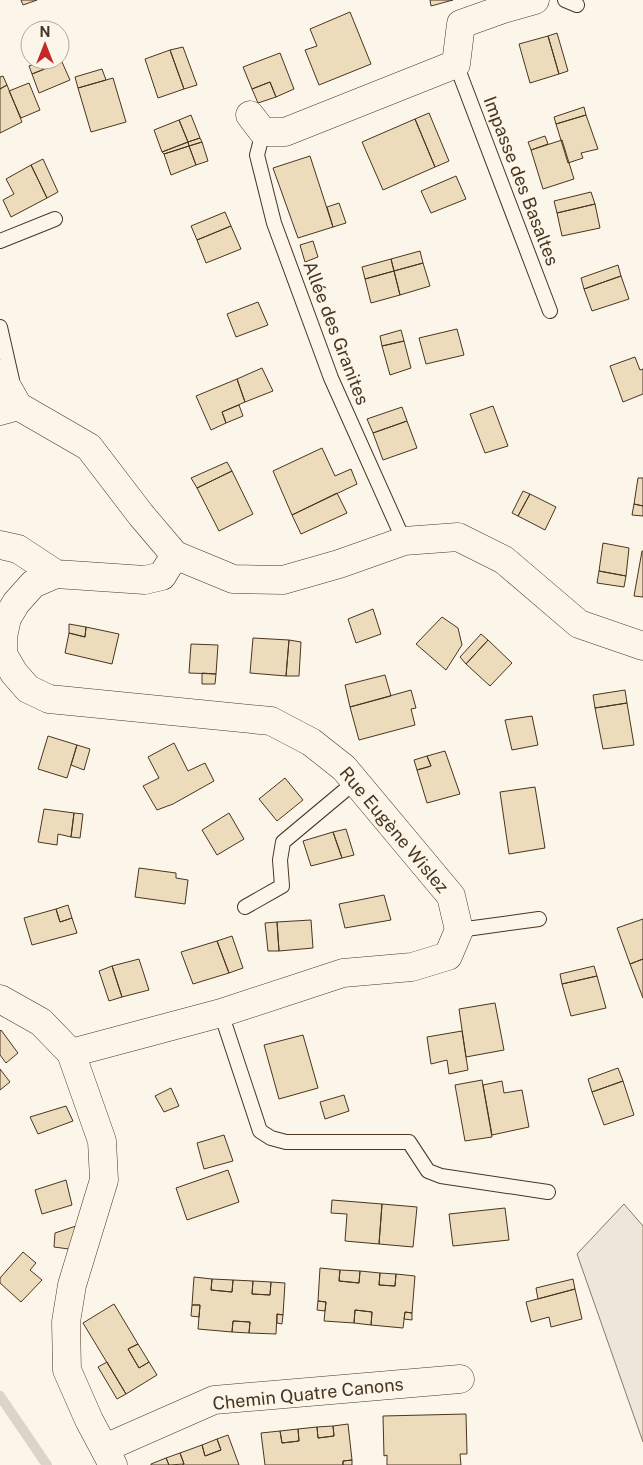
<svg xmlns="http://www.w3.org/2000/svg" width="643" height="1465" viewBox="0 0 643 1465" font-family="'Public Sans',sans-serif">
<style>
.green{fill:#ede6d9;stroke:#887966}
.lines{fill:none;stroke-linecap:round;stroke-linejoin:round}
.stream{stroke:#dcd4c6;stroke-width:10}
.building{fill:#ecdcbc;stroke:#4a3520}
.lane-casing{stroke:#4a3520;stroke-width:16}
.street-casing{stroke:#4a3520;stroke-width:29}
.lane{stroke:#fbf6e9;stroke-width:14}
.street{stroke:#fbf6e9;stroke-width:28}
.labels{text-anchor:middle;stroke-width:4;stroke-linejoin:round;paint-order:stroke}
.street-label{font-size:18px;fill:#4a3520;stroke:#fbf6e9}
</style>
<rect width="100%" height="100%" fill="#fbf6e9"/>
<path class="green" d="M624 1204 643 1226V1442L577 1254Z"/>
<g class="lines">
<path class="stream" d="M0 1396 47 1465"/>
</g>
<path class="building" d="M21 0H37L23 5Z
M430 0H453L431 6Z
M350 12 371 64 319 85 305 50 317 46 310 29Z
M557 33 568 71 559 74 548 36Z
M548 36 559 74 530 83 519 44Z
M183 47 197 85 184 89 170 50Z
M170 50 184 89 158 98 145 59Z
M280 53 294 89 276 97 270 82 252 89 243 67Z
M60 56 62 62 32 74 29 66 44 60H60Z
M62 62 70 80 39 93 32 74Z
M102 69 106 80 78 88 75 77Z
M3 76 7 85 0 89V77Z
M113 78 126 122 91 132 78 88Z
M270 82 276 97 258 103 252 89Z
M29 83 40 110 21 118 9 91Z
M7 85 22 122 0 133V89Z
M584 107 586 115 556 124 554 117Z
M429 113 449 161 435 167 415 119Z
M191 115 200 138 188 142 179 120Z
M586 115 598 149 581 153 583 158 568 163 556 124Z
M415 119 435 167 383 190 362 142Z
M179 120 188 142 162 152 154 130Z
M545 136 548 144 531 150 528 142Z
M200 138 202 142 189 146 188 142Z
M562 140 574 179 543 189 531 150Z
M188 142 189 146 164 154 162 152Z
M202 142 208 161 196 165 189 146Z
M189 146 196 165 171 175 164 154Z
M310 156 333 227 298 238 273 168Z
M43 159 58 192 47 198 31 165Z
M31 165 47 198 11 217 3 200 14 194 6 179Z
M456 176 466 199 431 213 421 191Z
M591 192 595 204 557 213 554 201Z
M339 203 346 223 333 227 327 207Z
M595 204 600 228 562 236 557 213Z
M225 212 231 226 197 240 191 226Z
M231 226 241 249 206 263 197 240Z
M313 241 318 257 305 262 300 245Z
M420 251 423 263 394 271 391 259Z
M391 259 394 271 365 279 362 267Z
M423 263 430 286 400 295 394 271Z
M618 265 621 276 584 289 581 278Z
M394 271 400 295 371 303 365 279Z
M621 276 629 299 592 311 584 289Z
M258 302 268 325 236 337 227 314Z
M457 329 464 355 426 364 419 338Z
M401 330 404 341 382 346 380 336Z
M404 341 411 368 390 375 382 346Z
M635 357 640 370 643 369V394L623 402 610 366Z
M262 368 273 391 245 402 237 379Z
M237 379 245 402 222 412 226 423 211 430 196 396Z
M239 405 243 416 226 423 222 412Z
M493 406 508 446 485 453 470 414Z
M402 407 407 421 373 433 367 419Z
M407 421 417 448 383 460 373 433Z
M322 448 335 476 351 469 357 484 292 515 273 471Z
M227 462 232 471 197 488 191 478Z
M232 471 253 514 219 531 197 488Z
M638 478H643V506L634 504Z
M523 491 530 494 518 516 512 513Z
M337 493 347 513 301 534 292 515Z
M530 494 556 507 545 530 518 516Z
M634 504 643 506V516L632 515Z
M603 543 629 548 626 576 599 571Z
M642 551H643V597L634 596Z
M599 571 626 576 624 587 597 583Z
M373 609 381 634 356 643 348 619Z
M442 617 458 628 462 645 446 670 416 644Z
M69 624 86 627 85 637 69 633Z
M86 627 119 634 112 664 65 653 69 633 85 637Z
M481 634 488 640 466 664 460 657Z
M253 638 289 640 286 676 250 673Z
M289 640 301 642 299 676H286Z
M488 640 512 663 490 686 466 664Z
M191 644 218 645 216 674 189 673Z
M202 673 216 674 215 684H202Z
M385 675 391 696 350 707 345 685Z
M411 690 416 708 411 709 415 725 359 740 350 707Z
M625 690 627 703 595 708 593 695Z
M627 703 634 745 603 749 595 708Z
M532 716 538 745 512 750 505 720Z
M48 736 77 745 67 778 38 769Z
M174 743 188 771 205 763 214 781 173 804 157 810 143 786 159 778 148 757Z
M77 745 90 749 84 770 71 765Z
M445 751 460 794 427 803 417 770 431 766 427 756Z
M427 756 431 766 417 770 414 760Z
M285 778 303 800 277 821 259 799Z
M535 787 545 848 509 854 500 792Z
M44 809 74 813 71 837 58 834 57 845 38 842Z
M74 813 83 814 80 838 71 837Z
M229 813 244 839 217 855 202 830Z
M346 829 354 855 342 858 333 832Z
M333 832 342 858 311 866 303 841Z
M139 868 176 873V878L188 880 185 904 135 897Z
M384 895 391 920 345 928 339 904Z
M68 905 72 918 60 922 56 909Z
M56 909 60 922 72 918 77 933 32 945 24 918Z
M643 919V959L630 964 617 928Z
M311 920 313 948 279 951 277 922Z
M277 922 279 951H268L265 923Z
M232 936 243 968 229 973 217 941Z
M217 941 229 973 193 984 181 952Z
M139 959 149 990 122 997 112 966Z
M643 959V998L630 964Z
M112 966 122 997 109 1001 99 971Z
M594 966 597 976 562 984 560 974Z
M597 976 606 1008 571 1016 562 984Z
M495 1003 504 1050 466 1057 459 1009Z
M1 1030 18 1053 6 1063 0 1055V1031Z
M462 1031 468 1070 449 1074 447 1060 431 1064 427 1037Z
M303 1035 318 1088 279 1099 264 1045Z
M618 1068 623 1081 592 1092 588 1079Z
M0 1069 10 1082 0 1090Z
M482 1080 492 1137 465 1141 455 1085Z
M502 1081 504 1093 522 1090 529 1127 492 1135 483 1085Z
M623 1081 634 1115 604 1125 592 1092Z
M171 1088 179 1106 164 1112 155 1096Z
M344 1095 349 1111 325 1119 320 1102Z
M66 1106 73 1121 38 1134 30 1117Z
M224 1135 233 1161 204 1169 197 1143Z
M228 1170 239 1202 187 1220 176 1188Z
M66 1180 72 1205 42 1214 35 1190Z
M332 1200 382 1204 379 1244 345 1241 347 1214 331 1213Z
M382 1204 417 1207 413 1247 379 1244Z
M505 1208 509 1240 453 1246 449 1214Z
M76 1226 69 1249 54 1247 55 1233Z
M23 1252 36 1263 30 1270 42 1280 21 1302 0 1283V1278Z
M320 1268 340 1270 339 1281 359 1283 360 1271 380 1273 379 1285 395 1286 396 1274 415 1276 412 1313 405 1312 403 1328 371 1325 372 1312 355 1310 354 1323 324 1321 326 1302 318 1301Z
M340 1270 360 1271 359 1283 339 1281Z
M380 1273 396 1274 395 1286 379 1285Z
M194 1277 212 1279 211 1290 232 1292 233 1280 253 1281 252 1294 270 1295 271 1282 285 1283 283 1315 277 1314 276 1334 249 1333 250 1322 233 1321 232 1332 198 1329 200 1305H192Z
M212 1279 233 1280 232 1292 211 1290Z
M573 1279 575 1289 538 1299 536 1288Z
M253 1281 271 1282 270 1295 252 1294Z
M575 1289 582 1319 551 1327 549 1317 531 1322 526 1302Z
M318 1301 326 1302 325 1311 317 1310Z
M114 1304 138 1344 128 1349 139 1368 149 1362 157 1375 126 1394 83 1323Z
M192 1305H200L199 1317 191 1316Z
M355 1310 372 1312 371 1325 354 1323Z
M405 1312 412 1313V1320L404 1319Z
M277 1314 283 1315 282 1324 277 1323Z
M233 1321 250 1322 249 1333 232 1332Z
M138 1344 149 1362 139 1368 128 1349Z
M107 1362 126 1394 117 1399 98 1367Z
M466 1414 467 1454H460L461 1465H387V1455L384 1456 383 1416Z
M348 1424 352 1460 343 1461V1465H265L261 1433 280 1431 282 1443 299 1441 298 1429 317 1427 318 1438 334 1436 333 1426Z
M333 1426 334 1436 318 1438 317 1427Z
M298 1429 299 1441 282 1443 280 1431Z
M228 1435 239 1465H182L184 1464 180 1453 202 1445 205 1456 221 1450 217 1439Z
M217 1439 221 1450 205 1456 202 1445Z
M180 1453 184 1464 169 1465 166 1458Z
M166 1458 169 1465H151V1464Z
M352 1460V1465H343V1461Z"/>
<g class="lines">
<g class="lane-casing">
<path id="lane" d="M565 0 577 5
M456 64 550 311
M263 132 257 155 274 223 331 378 404 541
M0 241 55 219
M0 327 12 380
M245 907 282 886 280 860 283 842 356 781
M459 930 539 919
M221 1013 260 1131 271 1138 286 1142H409L428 1171 441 1176 548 1192"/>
</g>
<g class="street-casing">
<path id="street" d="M250 115 263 132H285L456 64 461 24 503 9 535 0
M0 374 18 406
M0 411 18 406 89 447 141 515 175 555 233 579 283 580 339 564 404 541 458 537 504 560 579 624 643 646
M0 545 18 549 56 574
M0 999 41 1022 71 1053 102 1141 104 1180 72 1285 66 1322 67 1370 89 1420 113 1465
M71 1053 221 1013 343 973 412 967 448 956 459 930 451 896 344 768 311 742 271 721 49 699 28 689 14 673 3 654V637L7 618 16 603 33 584 56 574 145 580 162 576 175 555
M105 1448 214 1400 460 1379"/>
</g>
<use href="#lane" class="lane"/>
<use href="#street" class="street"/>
</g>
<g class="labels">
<g class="street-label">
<text transform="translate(521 181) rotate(69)" y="6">Impasse des Basaltes</text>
<text transform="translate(336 333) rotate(69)" y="6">Allée des Granites</text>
<text transform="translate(394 830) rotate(50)" y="6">Rue Eugène Wislez</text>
<text transform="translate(308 1394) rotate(-6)" y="6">Chemin Quatre Canons</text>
</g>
</g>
<g transform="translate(45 45)"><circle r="24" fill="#fbf6e9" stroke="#b4a999"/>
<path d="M0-4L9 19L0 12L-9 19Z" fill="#c62828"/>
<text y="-8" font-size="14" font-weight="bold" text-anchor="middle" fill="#4a3520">N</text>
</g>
</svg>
